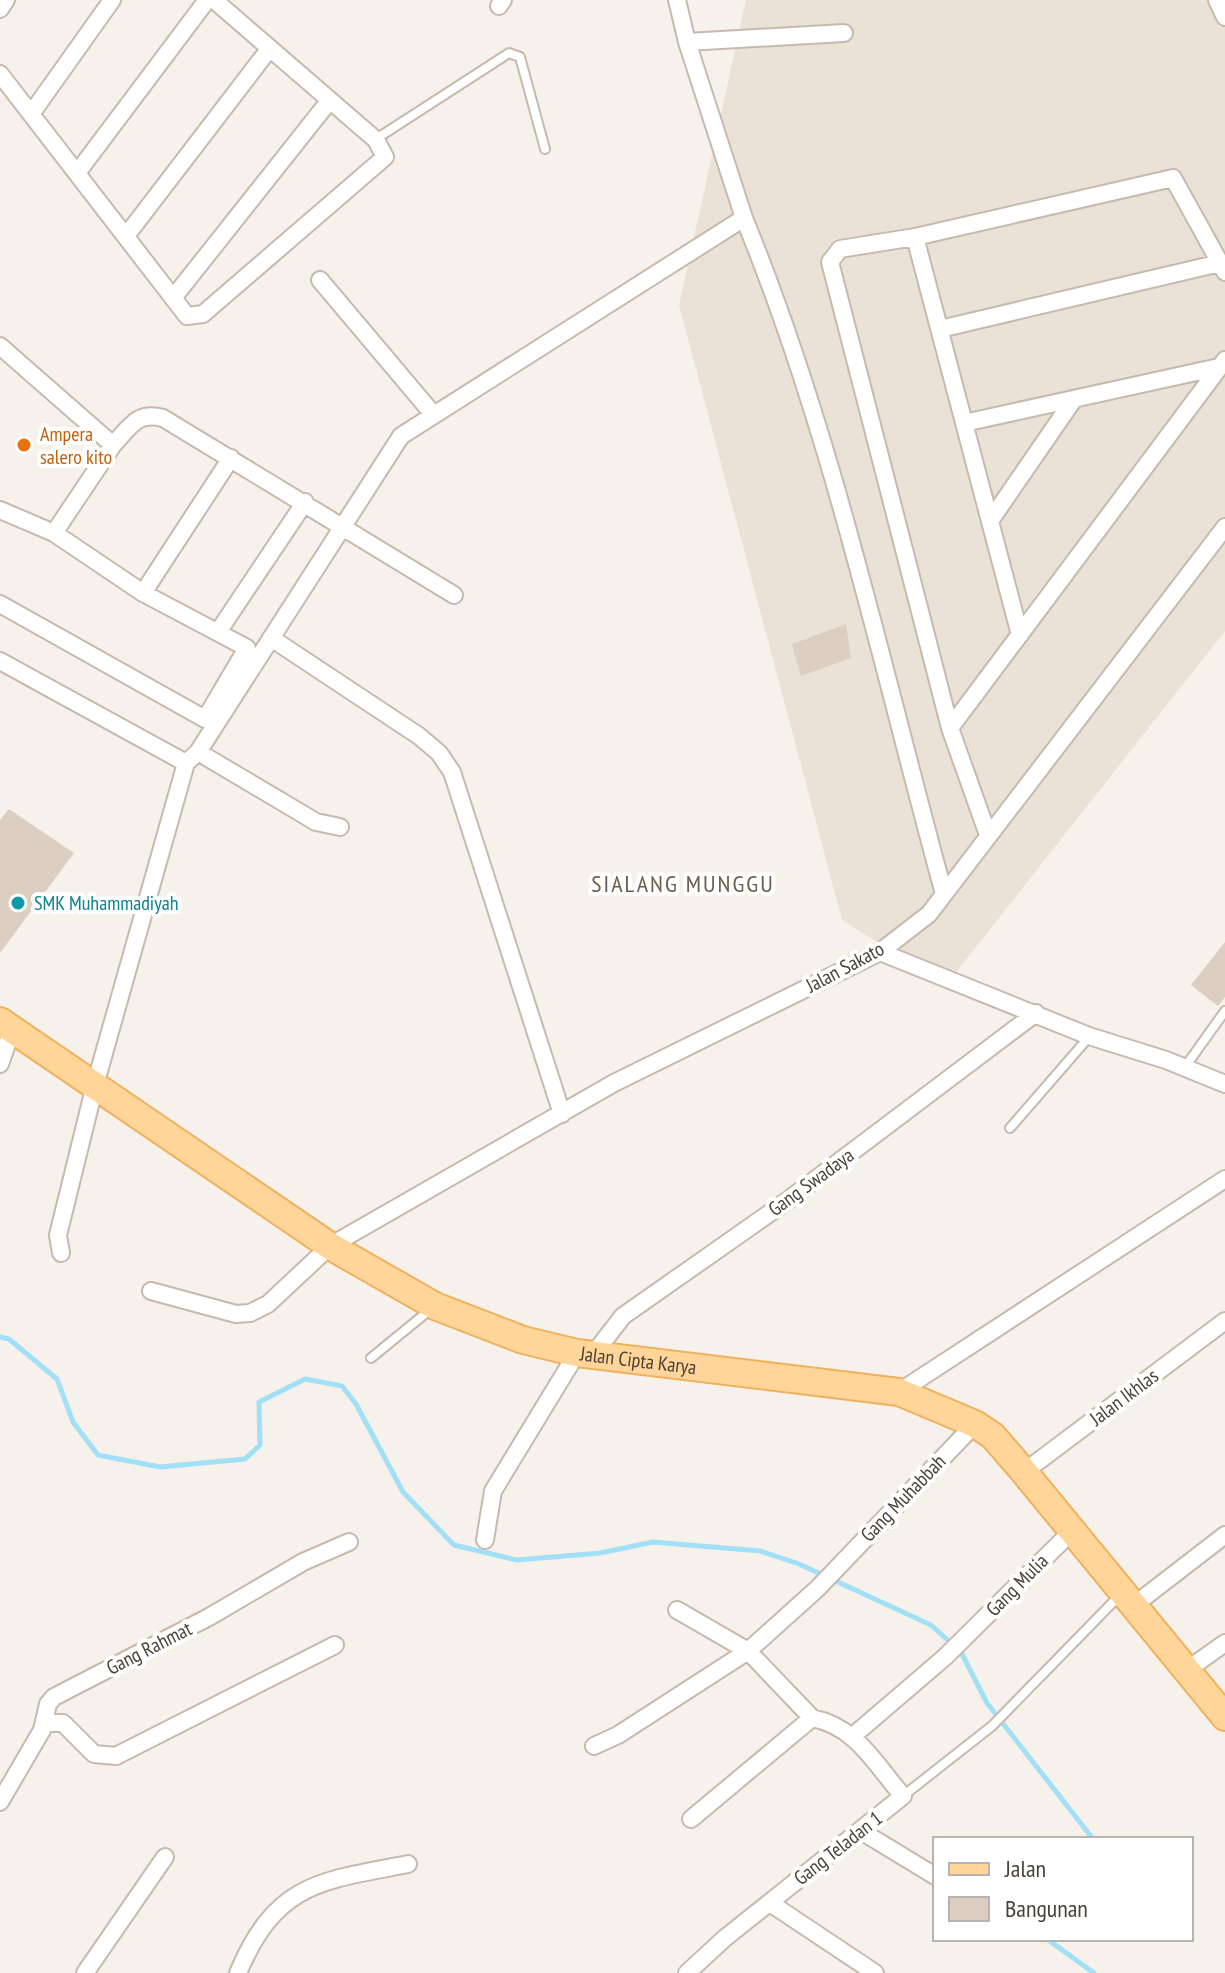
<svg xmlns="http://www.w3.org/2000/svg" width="1225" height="1973" viewBox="0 0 1225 1973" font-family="'PT Sans Narrow',sans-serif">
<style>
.residential{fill:#ebe2d7}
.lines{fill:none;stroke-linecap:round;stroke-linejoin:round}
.stream{stroke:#a2e0f8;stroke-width:5}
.building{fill:#dccec1}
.service-casing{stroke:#c6baae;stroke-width:12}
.minor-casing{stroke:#c6baae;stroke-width:20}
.primary-casing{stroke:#f0b15e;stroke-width:30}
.service{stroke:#fff;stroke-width:8}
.minor{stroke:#fff;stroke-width:16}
.primary{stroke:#ffd59a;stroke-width:26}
.food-dot{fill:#e8710a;stroke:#fff;stroke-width:3}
.culture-dot{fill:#0f9aa8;stroke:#fff;stroke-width:3}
.labels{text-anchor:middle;stroke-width:8;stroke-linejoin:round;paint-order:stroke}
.food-label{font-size:20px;fill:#c56008;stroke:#fff;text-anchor:start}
.culture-label{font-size:20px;fill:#0d838f;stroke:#fff;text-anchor:start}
.street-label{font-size:20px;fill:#4b4137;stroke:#fff}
.quarter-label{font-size:24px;letter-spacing:2px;fill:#6f5d4d;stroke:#fff}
</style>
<rect width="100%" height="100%" fill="#f6f1ea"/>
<path class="residential" d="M746 0H1225V631L946 985 842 920 679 305Z"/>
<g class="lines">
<path class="stream" d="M0 1337 9 1339 57 1379 73 1422 98 1455 160 1467 245 1459 260 1445 259 1402 305 1379 342 1386 356 1404 403 1492 454 1545 517 1560 600 1553 653 1542 760 1551 799 1564 931 1625 961 1652 987 1703 1093 1839
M1047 1939 1094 1973"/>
</g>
<path class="building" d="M846 624 851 658 801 676 792 644Z
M9 809 74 853 0 953V820Z
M1225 942V997L1218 1006 1191 985Z"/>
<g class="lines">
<g class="service-casing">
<path id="service" d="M376 139 509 53 520 57 545 149
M1185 1067 1225 1011
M1010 1128 1089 1037
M371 1358 431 1309
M903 1796 992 1726 1120 1595"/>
</g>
<g class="minor-casing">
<path id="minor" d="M1217 0 1225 17
M499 6 503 0
M0 9 6 0
M687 42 844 33
M0 74 187 316 203 314 385 157 376 140 214 0
M31 114 112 0
M77 173 207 0
M744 218C833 435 882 668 944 894
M126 236 270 48
M915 237 1020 635
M320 280 433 414
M173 298 330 100
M940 329 1220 263
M0 346 113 445C130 427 137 411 163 418L454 595
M964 423 1219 367
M0 510 54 533 143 593 247 648 205 719 0 604
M990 521 1074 399
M54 533 113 445
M143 593 231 458
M218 632 305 502
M271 638 419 736 439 753 452 772 562 1114
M0 661 186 763
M950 728 1225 360
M198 752 316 822 340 827
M988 835 950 728 830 262 840 249 915 237 1173 178 1225 272
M880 952 1089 1036 1166 1060 1225 1084
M0 1064 12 1030
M61 1253 58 1235 95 1085 186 763 198 752 401 436 744 218 687 42 677 0
M151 1291 236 1314 250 1313 268 1304 330 1246 614 1083 880 952 929 914 1225 527
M592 1356 623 1316 787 1201 1036 1013
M899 1392 1225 1179
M1024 1472 1225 1321
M485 1540 493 1491 577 1353
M1133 1606 1225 1535
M677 1610 748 1651 812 1718
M1187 1670 1225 1643
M44 1723H63L94 1754 116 1756 335 1645
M854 1735 945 1657 1073 1530
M594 1746 618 1735 748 1651 818 1588 975 1424
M0 1802 42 1730 48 1704 54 1697 209 1617 303 1562 349 1542
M861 1831 935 1876
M770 1903 875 1973
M85 1973 165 1857
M238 1973C276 1883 319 1881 408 1864
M687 1973 725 1938 903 1796C874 1763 857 1727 812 1718L691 1819"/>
</g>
<g class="primary-casing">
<g id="primary">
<path id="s1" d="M0 1021 330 1246 435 1306 523 1340 577 1353 899 1392 975 1424 993 1436 1024 1472 1225 1717"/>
</g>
</g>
<use href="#service" class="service"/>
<use href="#minor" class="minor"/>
<use href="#primary" class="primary"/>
</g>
<circle class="food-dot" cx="24" cy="445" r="8"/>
<circle class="culture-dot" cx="18" cy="903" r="8"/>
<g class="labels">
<g class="food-label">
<text x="40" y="441">Ampera<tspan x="40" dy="23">salero kito</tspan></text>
</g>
<g class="culture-label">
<text x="34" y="910">SMK Muhammadiyah</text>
</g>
<g class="street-label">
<text transform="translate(845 967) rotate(-28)" y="7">Jalan Sakato</text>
<text transform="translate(811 1182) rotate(-36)" y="7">Gang Swadaya</text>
<text dy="7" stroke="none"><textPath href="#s1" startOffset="732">Jalan Cipta Karya</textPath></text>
<text transform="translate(1124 1397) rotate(-37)" y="7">Jalan Ikhlas</text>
<text transform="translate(903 1498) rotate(-46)" y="7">Gang Muhabbah</text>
<text transform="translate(1017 1585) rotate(-45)" y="7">Gang Mulia</text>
<text transform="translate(149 1648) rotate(-27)" y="7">Gang Rahmat</text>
<text transform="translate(838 1848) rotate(-38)" y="7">Gang Teladan 1</text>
</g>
<g class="quarter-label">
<text x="683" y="892">SIALANG MUNGGU</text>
</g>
</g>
<rect x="933" y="1837" width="260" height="104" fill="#ffffff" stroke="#b7b3af" stroke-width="2"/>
<rect x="949" y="1863" width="40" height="12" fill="#ffd59a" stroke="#b7b3af" stroke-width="2"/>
<text x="1005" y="1877" font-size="24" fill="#4b4137">Jalan</text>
<rect x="949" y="1897" width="40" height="24" fill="#dccec1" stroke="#b7b3af" stroke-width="2"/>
<text x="1005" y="1917" font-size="24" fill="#4b4137">Bangunan</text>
</svg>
